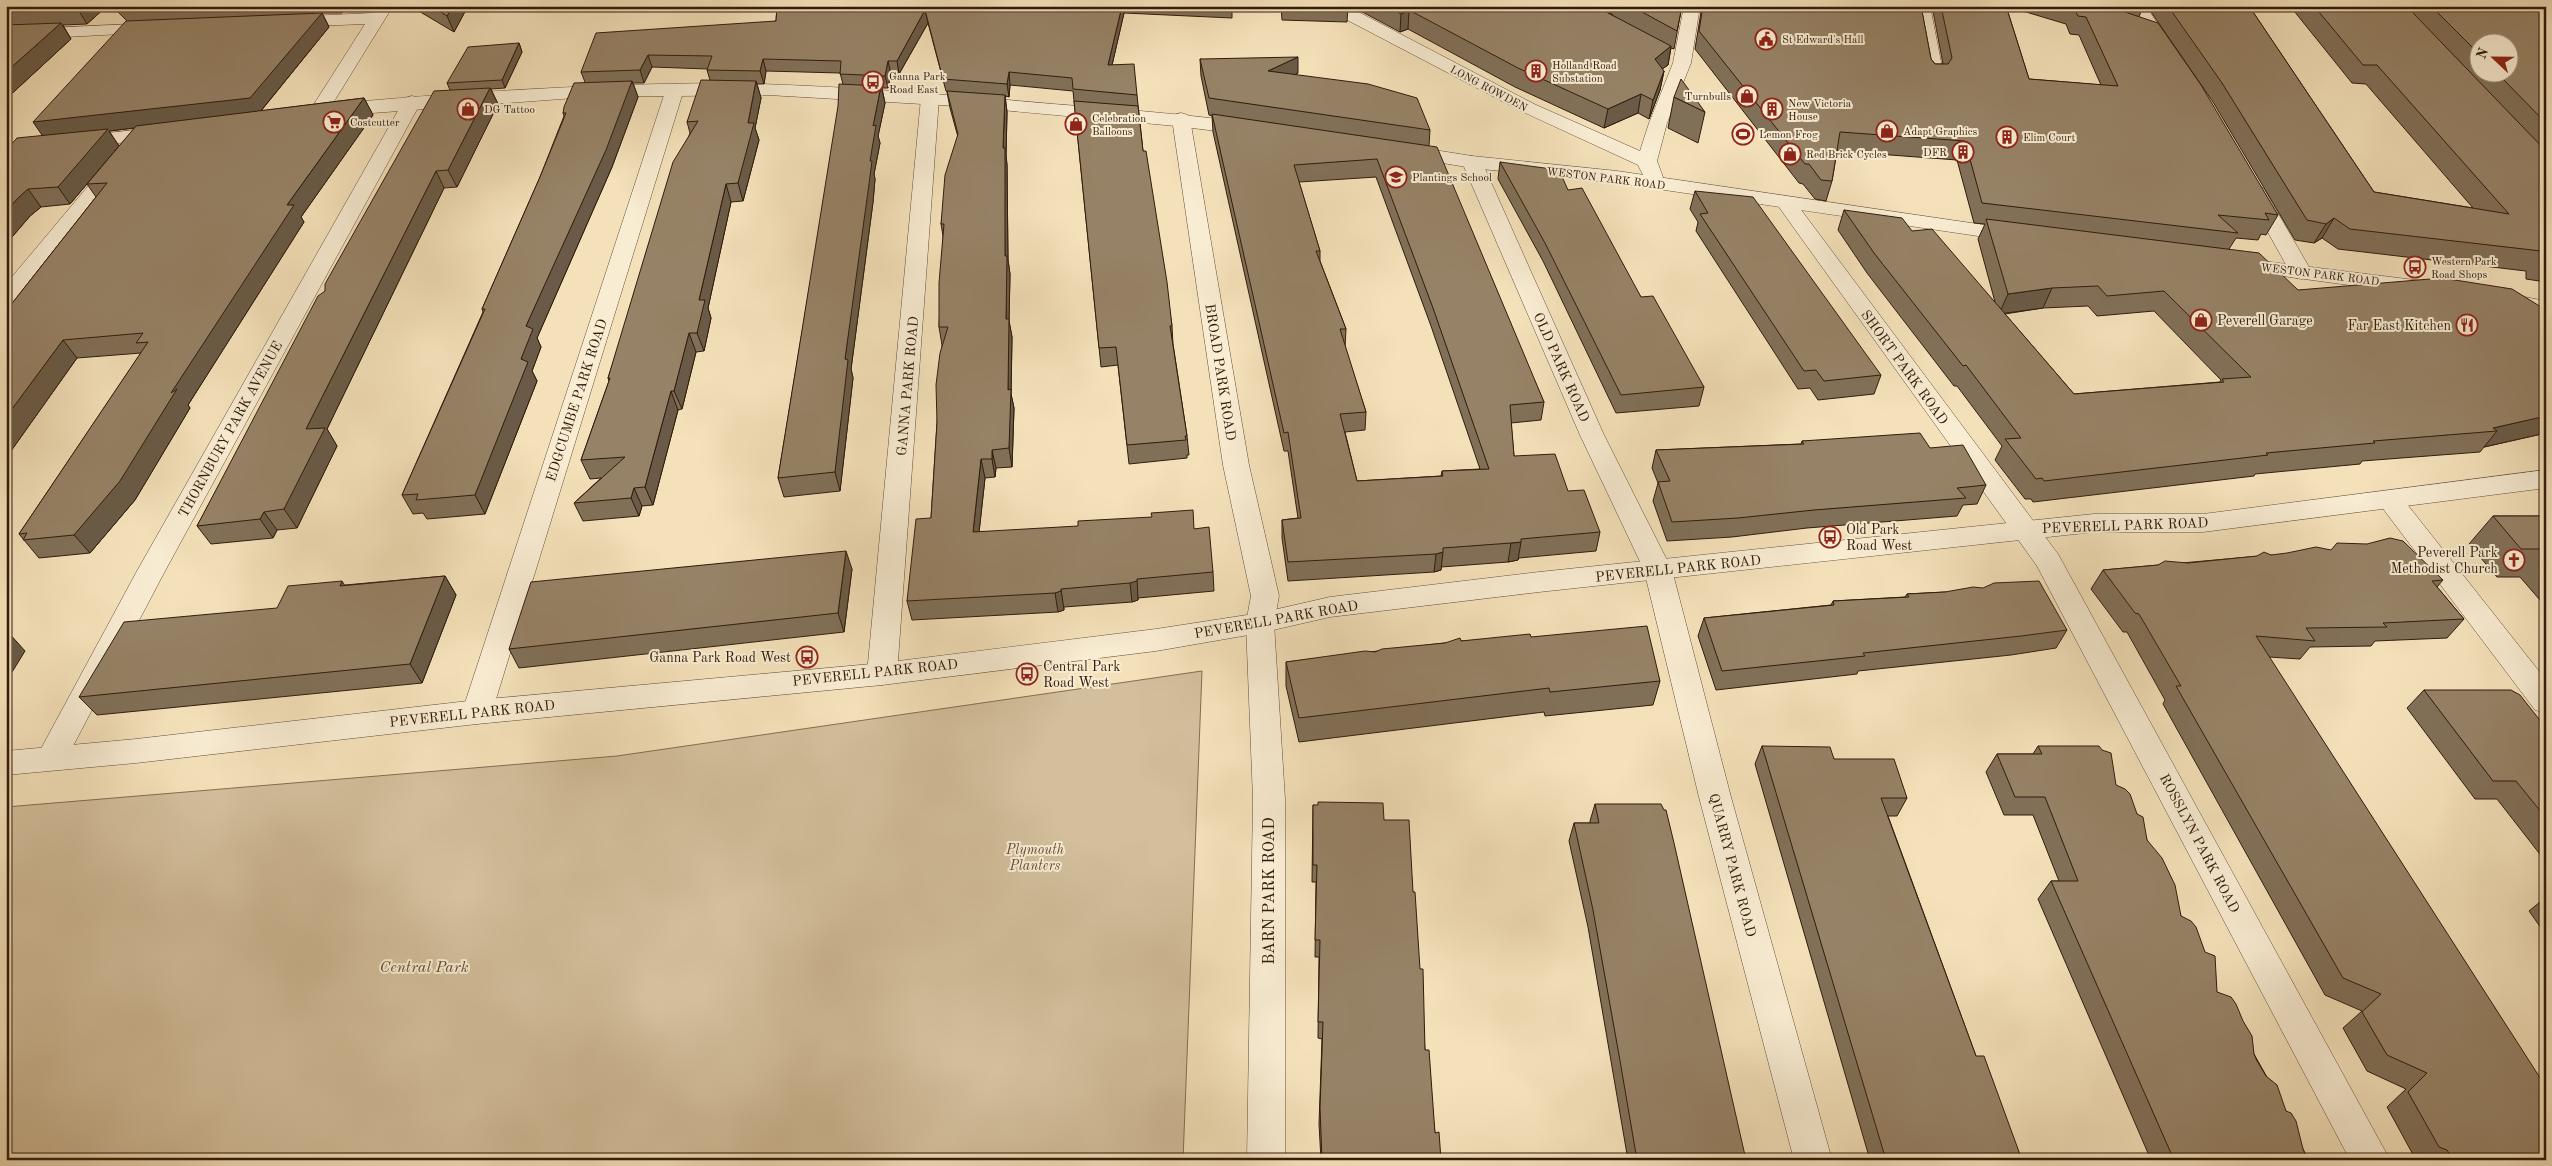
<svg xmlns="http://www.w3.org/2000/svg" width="2552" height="1166" viewBox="0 0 2552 1166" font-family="'Old Standard TT',serif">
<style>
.green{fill:#d3bf9c;stroke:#826d54}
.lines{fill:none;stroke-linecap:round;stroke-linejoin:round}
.minor-casing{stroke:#624c38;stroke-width:1}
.tertiary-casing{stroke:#624c38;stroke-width:1}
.minor{fill:#f8ecd2;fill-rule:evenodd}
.tertiary{fill:#f8ecd2;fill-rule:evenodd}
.wall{fill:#817058;stroke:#311b0c;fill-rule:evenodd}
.shaded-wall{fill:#695b47;stroke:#311b0c}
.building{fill:#968266;stroke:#311b0c;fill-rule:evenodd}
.labels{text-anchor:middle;stroke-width:4;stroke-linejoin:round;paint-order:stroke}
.far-poi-label{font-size:11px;fill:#311b0c;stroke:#f8ecd2;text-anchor:start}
.far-street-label{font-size:11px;fill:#311b0c;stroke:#f8ecd2}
.poi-label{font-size:14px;fill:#311b0c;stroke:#f8ecd2;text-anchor:start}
.street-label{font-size:14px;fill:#311b0c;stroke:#f8ecd2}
.park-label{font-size:14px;font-style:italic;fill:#624c37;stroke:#f8ecd2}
.near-street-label{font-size:16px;fill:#311b0c;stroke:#f8ecd2}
.near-park-label{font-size:16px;font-style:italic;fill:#624c37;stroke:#f8ecd2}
</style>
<rect width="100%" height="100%" fill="#f4e1ba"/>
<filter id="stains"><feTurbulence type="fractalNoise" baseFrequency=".004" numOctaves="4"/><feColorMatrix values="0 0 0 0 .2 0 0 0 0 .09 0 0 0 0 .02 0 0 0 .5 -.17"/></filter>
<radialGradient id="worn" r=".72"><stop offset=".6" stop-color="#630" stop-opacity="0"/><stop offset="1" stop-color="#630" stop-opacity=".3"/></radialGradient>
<path class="green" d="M1202 671 1183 1160H6V807L617 756Z"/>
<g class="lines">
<g class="minor-casing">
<path id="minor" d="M376 6H393L325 116H311L309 112 365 24 287 27 281 26 278 22 281 18 287 17 372 13Z
M1326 6H1347L1534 104 1640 151 1649 123 1673 63 1684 6H1700L1691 63 1667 123 1657 161 1663 177 1660 181H1646L1638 165 1521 111 1328 10Z
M1914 6H1930L1944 77 1941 81H1929L1926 77Z
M2129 6H2146L2175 51 2172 55H2160Z
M155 23 161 24 164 28 161 32 6 40V30Z
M675 84 681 85 684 89 492 712 488 720 477 724 466 720 462 712 666 89 669 85Z
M930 92 937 94 939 98 897 674 892 682 882 685 872 682 867 674 921 98 923 94Z
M412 96 419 98 421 102 165 571 62 767 51 770 40 767 36 758 137 571 403 102 405 98Z
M1181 113 1188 115 1190 119 1249 465 1279 596 1274 623 1285 799V1160H1247L1253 799 1246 623 1251 596 1223 465 1172 119 1174 115Z
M1472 156 1479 158 1482 162 1604 435 1672 570 1731 797 1832 1160H1794L1699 797 1644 570 1580 435 1462 162 1465 158Z
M117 158 124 160 127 164 124 168 14 303 6 305V284L110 160Z
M2255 185 2262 187 2265 191 2312 272 2309 277 2301 279 2293 277 2290 272 2245 191 2248 187Z
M1786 197 1793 199 2058 554 2390 1160H2350L2037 566 1776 203 1779 199Z
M2390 491 2399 494 2546 680V713L2535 710 2381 506 2377 500 2381 494Z"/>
</g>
<g class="tertiary-casing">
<path id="tertiary" d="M721 83C832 85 942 94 1053 104 1119 109 1184 114 1249 123L1256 125 1259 129 1256 133 1249 135 1176 126 957 106 768 95 588 97 332 116 325 114 323 110 325 106 332 104C461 92 591 84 721 83Z
M163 127 170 129 173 133 170 137 6 156V144Z
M1403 145 1472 156 1617 171 2019 230 2026 232 2030 236 2026 240 2019 242 1617 183 1472 168 1396 155 1393 151 1396 147Z
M2238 258 2423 281 2431 283 2434 288 2431 293 2423 295 2230 269 2227 264 2230 259Z
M2503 293 2546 301V315L2495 305 2492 300 2495 295Z
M2546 470V488L2203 532H2094L1539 592 1330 617 1260 633 1156 651 882 685 477 724 136 763 6 775V751L136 739 477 700 882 663 1156 629 1260 613 1330 597 1539 572 2094 514H2203Z"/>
</g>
<use href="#minor" class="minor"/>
<use href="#tertiary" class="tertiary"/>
</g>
<path class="wall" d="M6 6H107L87 24 63 25 71 39 6 99Z
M112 6H347L342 13H322L329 27 261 111 364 98 373 115 301 217 304 222 188 405 190 408 135 500 90 553 39 558 19 534 141 353 77 358 6 458V311L96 197 87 184 135 128 109 131 119 146 70 204 41 207 30 216 6 244V150L42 136 127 21Z
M415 6H468L454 32 417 10Z
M777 6H1232V18L1124 13 1112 65 1137 95 1143 151 1172 326 1173 344 1187 436 1189 455H1187V458L1129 464 1118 365 1101 367 1073 91 1010 85 1009 97 1005 96 1007 112 1006 155 1007 165 1008 260 1010 274 1009 321 1012 337 1011 394 1014 408 1012 467 996 468 995 477 985 478 979 532 1194 529 1213 572 1214 591 1138 598V600L1132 602 1064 607V610L1058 612 912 620 907 601 931 518 942 345 939 327 943 236 941 224 958 137 950 108 947 92 946 91 928 23 899 74H891L888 88H882L885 103 878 136 880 143 874 174 875 179 873 202 851 369 853 378 840 491 784 497 778 478 843 84 840 73 766 71 764 84H757L761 98 755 128 759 140 743 201 731 202 708 308 711 318 704 351 696 352 682 409 678 410 653 505 642 506 639 516 583 521 574 503 601 478 590 479 581 460 609 381 608 378 690 133 687 122 710 80 707 70 708 69 652 67 644 83H633L638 97 612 167 537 338 541 347 532 371 537 381 485 514 427 519 423 513 413 514 402 495 483 312 482 309 540 177 564 116 563 113 585 82 581 72 776 21Z
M1281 6H1348L1347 22 1282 20Z
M1351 6H1600L1608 13 1613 15 1601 6H1682L1674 49 1671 48 1668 65 1662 69 1664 71 1660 90 1649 119 1638 113 1604 128 1515 87 1408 29 1400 32Z
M1702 6H1921L1931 59 1935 64H1943L1932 6H2143L2139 17 2278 215 2266 235 2261 234 2258 240 2236 238 2229 249 2298 290 2546 433 2484 447 2480 452 2362 461 2360 464 2255 474 2254 476 2033 502 2031 499H2025L1995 460 2002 446 1957 386H1954L1867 273 1838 230 1844 210 1912 231 1995 302 1978 239 1985 224 1974 223 1957 160 1837 151 1832 181 1826 201 1815 199 1803 184 1799 183 1695 49ZM2006 6 2066 24 2070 34 2079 35 2101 85 2029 79ZM2088 306 2097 316 2154 311 2221 380 2220 382 2074 394 2005 314 2043 308Z
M2147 6H2249L2374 192 2473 208 2366 84 2352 83 2290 6H2546V282L2526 279V271L2338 249 2322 238 2314 243 2295 240 2213 102ZM2480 42 2510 72H2480Z
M519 43 522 52 505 88 491 89 498 104 457 187 444 188 327 429 337 446 297 528 277 530 273 538 211 544 197 526 325 291 450 90 447 83Z
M1200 59 1298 73 1295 75 1430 130 1429 146 1544 402 1541 420 1511 423 1514 456 1568 491 1600 532 1596 551 1519 558 1518 560 1508 562 1441 567V570L1434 572 1288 581 1282 538V520L1298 518 1288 451H1284L1213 132 1212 116 1209 115 1201 76ZM1376 177 1431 326 1480 469 1442 471 1441 476 1357 481 1345 432 1365 430 1366 412 1345 347 1346 329 1320 261V251L1299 182Z
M1674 97 1705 112 1698 143 1668 128Z
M1500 162 1568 190 1641 297 1704 387 1699 406 1616 413 1543 261 1498 179Z
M1695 191 1881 375 1874 394 1818 400 1810 388 1798 389 1696 231 1698 222 1690 209Z
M1802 441 1930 448 1986 485 1977 504 1963 505 1957 516 1807 528 1732 537 1667 541 1653 501 1658 483 1652 468 1656 450 1801 444Z
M2493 516H2546V607L2520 577H2497L2469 544Z
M2271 555 2443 580 2437 587 2464 619 2447 638 2375 641 2371 646 2310 647 2300 659 2269 657 2546 1160H2416L2387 1107 2406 1089 2367 1071 2343 1028 2362 1011 2325 995 2163 704 2165 700 2127 632H2123L2091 589 2103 570Z
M852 569 844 632 519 668 509 649Z
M445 576 456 595 422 683 97 715 79 697 345 585Z
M1945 592 2067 630 2056 648 2011 655 1858 671 1857 674 1716 690 1698 636 1704 618 1831 605 1833 601 1905 597 1907 594Z
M1531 637 1660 681 1653 705 1545 716 1544 712 1299 742 1286 686V662L1461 641Z
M2424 690 2546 728V862L2497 799H2475L2407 708Z
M1762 746 1834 759 1907 798 1897 816H1888L1976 1056 2022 1160H1870L1755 764Z
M2038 746 2116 785 2137 814 2147 840 2181 916 2217 992 2254 1054 2286 1111 2303 1149 2308 1160H2151L2038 899 2051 881H2059L2033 815H2004L1986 772 1997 754H2033Z
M1595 804 1746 1160H1628L1588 927 1569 841 1574 823H1590V821Z
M1313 805 1384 820 1413 892 1425 1050 1435 1133 1441 1160H1321L1319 1124 1322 1039 1318 1038 1319 957H1315L1316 882H1312Z
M2546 875V883L2543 878Z
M2546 897V935L2529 911Z"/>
<path class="shaded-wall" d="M80 6H107L87 24 77 8Z
M339 6H347L342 13Z
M453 6H468L454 32 447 16Z
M1122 6H1124V13L1109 78 1108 65Z
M925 10 928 23 899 74 897 61Z
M1409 10 1408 29 1400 32 1401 14Z
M322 13 329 27 259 113 109 131 119 146 70 204 58 187 44 138 33 122Z
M61 23 71 39 6 99V72Z
M519 43 522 52 505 88 502 80Z
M1671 46 1668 65 1651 77 1655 59Z
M648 55 652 67 644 83 640 70Z
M1298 57V73L1268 88V71Z
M763 59 766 71 764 84 760 71Z
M888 61 891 74 888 88 885 76Z
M1664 71 1660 90 1649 119 1653 100Z
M1009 72 1010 85 1009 97 1007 84Z
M632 81 638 97 612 167 537 338 541 347 532 371 537 381 485 514 475 495 521 359 526 326Z
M756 81 761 98 755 128 759 140 743 201 738 183 748 123Z
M881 86 885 103 878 136 880 143 874 174 875 179 873 202 851 369 853 378 840 491 835 472 845 359 873 126Z
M490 88 498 104 457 187 448 170Z
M1641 94 1638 113 1604 128 1608 109Z
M1005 95 1007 112 1006 155 1007 165 1008 260 1010 274 1009 321 1012 337 1011 394 1014 408 1012 467 1009 448 1008 390 1005 256 1003 148Z
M364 98 373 115 301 217 304 222 188 405 190 408 135 500 90 553 74 535 287 205Z
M436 171 444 188 327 429 337 446 297 528 284 509 306 429Z
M726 184 731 202 708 308 711 318 704 351 697 333 699 300Z
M28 189 41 207 30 216 6 244V211L18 198Z
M2334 218 2322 238 2314 243 2326 224Z
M2052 288 2043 308 1999 314 2008 294Z
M689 333 696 352 682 409 674 391Z
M63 340 77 358 6 458V417Z
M671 391 678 410 653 505 645 487Z
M2546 416V433L2484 447 2497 431 2493 428Z
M992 450 996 468 995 477 992 459Z
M981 459 985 478 977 551 973 532Z
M634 488 642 506 639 516 631 498Z
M264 512 277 530 273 538 260 519Z
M1521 542 1518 560 1508 562 1511 543Z
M846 551 852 569 844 632 838 613Z
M1443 552 1441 570 1434 572 1436 554Z
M445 576 456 595 422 683 410 664Z
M1137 579 1138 600 1132 602 1130 583Z
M342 581 354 600 340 586Z
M1061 589 1064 610 1058 612 1055 593Z
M8 632 25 651 6 682V634Z"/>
<path class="building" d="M6 6H80L77 8 6 12Z
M431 6H453L447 16Z
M777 6H1122L1108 65 1134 64 1137 95 1073 89 1072 78 1009 72 1007 84 943 79 925 10 897 61H888L885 76 840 74 841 61 763 59 760 71 707 70 712 56 648 55 640 70 581 72 596 33 776 21Z
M1387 6H1600L1608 13 1671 46 1655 59 1664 71 1653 100 1641 94 1608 109 1518 68 1409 10 1401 14Z
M1631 6H1682L1677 31Z
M1703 6H1921L1931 59 1935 64H1948L1952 58 1941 6H2006L2029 79 2118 86 2086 17 2078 16 2073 6H2107L2158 23 2201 85 2278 215 2265 213 2269 220 2218 215 2238 233 1982 203 1965 141 1840 132 1832 181 1821 180 1809 164H1805L1699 31Z
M2168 6H2249L2374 192 2509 214 2377 65H2363L2314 6H2412L2411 9 2414 14 2546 151V260L2541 259V251L2350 229 2334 218 2326 224 2307 220 2222 83Z
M2431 6H2528L2546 13V123L2496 72H2510V42H2480V55Z
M322 13 250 98 33 122 126 21Z
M61 23 6 72V25Z
M519 43 502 80 447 83 468 47Z
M1298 57 1268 71 1368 84 1417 98 1430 130 1209 98 1200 59Z
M1681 79 1705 112 1674 97Z
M701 80 756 81 748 123H754L738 183 726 184 699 300H705L697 333H689L674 391H671L645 487 634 488 631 498 574 503 625 457 581 460 610 378H608L673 162 698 121 687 122Z
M632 81 606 150 526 326 533 329 521 359 528 362 475 495 416 500 418 494 402 495 485 309H482L540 177 566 113H563L564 107 574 83Z
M839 84 881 86 873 126 876 125 870 161H872L869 184 845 359 848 360 835 472 778 478 803 324 838 106Z
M490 88 448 170 436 171 306 429 325 428 284 509 264 512 260 519 197 526 318 296 325 291V284L434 91Z
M947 91 1005 95 1003 148H1005V256H1007L1006 319H1009L1008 390 1011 389 1009 448 992 450V459H981L973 532 1078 526V521L1152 517 1151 513 1193 510 1194 529 1209 527 1213 572 1137 579V581L1130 583 1061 589V591L1055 593 907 601 916 519 931 518 937 422 936 385 940 353 948 327H939V283L944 224H941L945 175 958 134Z
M364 98 287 205H294L171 393 177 389 120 481 74 535 23 540 27 533 19 534 148 342 136 343 143 333 63 340 6 417V311L107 183 87 184 136 126Z
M1074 101 1138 106 1143 151H1146L1167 282 1172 326H1170L1187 436H1185L1186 440 1127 445 1116 347 1099 348Z
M1212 114 1437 147 1544 402 1510 405 1514 456 1555 454 1568 491 1584 490 1600 532 1521 539V542L1511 543 1443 548V552L1436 554 1288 562 1282 520 1301 518 1288 432 1284 433ZM1377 159 1433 308 1489 469 1442 471 1443 476 1357 481 1340 414 1366 412 1340 329H1346L1316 251H1320L1294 165Z
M108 129 58 187 28 189 18 198 6 211V150L17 138Z
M1500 162 1559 170 1568 190 1582 188 1641 297 1653 296 1704 387 1621 395 1545 243Z
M1695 191 1753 197 1881 375 1824 381 1816 370 1804 371 1700 214 1708 213Z
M1844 210 1902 218 1912 231 1932 229 2074 394 2224 382 2222 379 2251 377 2164 291 2107 296 2098 286 2052 288 2008 294 1986 219 2259 253 2298 290 2442 278 2512 289 2546 310V416L2493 428 2497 431 2373 441 2375 443 2266 453 2268 455 2044 481 2042 478 2036 479 2005 439 2021 438 1966 365 1963 366 1874 253Z
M1920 433 1930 448 1963 445 1986 485 1957 488 1966 498 1814 510 1738 518 1672 522 1658 482 1670 481 1656 450 1804 444 1802 441Z
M2493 516H2546V550L2545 549H2521Z
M2390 538 2403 541 2443 580 2432 581 2464 619 2383 623 2387 627 2306 628 2315 641 2256 636 2546 1087V1160H2453L2447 1150 2439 1147 2408 1092 2427 1073 2387 1055 2362 1012 2381 994 2343 978 2176 686H2181L2139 614 2135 613 2103 570 2158 565 2165 561 2188 563 2257 556 2264 552 2271 555 2287 553 2316 547 2331 550 2337 543 2367 544Z
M846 551 838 613 509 649 531 582Z
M445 576 410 664 79 697 124 622 277 608 288 586 342 581 340 586Z
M2039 581 2067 630 2021 636 1863 653 1865 656 1722 671 1704 618 1834 605 1833 601 1909 597 1907 594 1945 592 1973 587 1983 588 1994 583Z
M1647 626 1660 681 1550 692 1549 688 1299 718 1286 662 1365 651 1375 652 1382 649 1445 643 1460 638 1461 641 1530 634 1531 637Z
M2424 690H2511L2520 695 2546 728V818L2516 781H2493Z
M1762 746 1830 747 1834 759H1894L1907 798H1881L1976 1056H1984L2022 1160H1886Z
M2038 746H2099L2102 750 2111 753 2116 785 2125 789 2130 794 2137 814 2143 817 2147 840 2162 858 2175 885 2181 916 2191 921 2196 927 2205 952 2215 956 2217 992 2231 997 2236 1004 2243 1021 2252 1036 2254 1054 2257 1061 2266 1076 2277 1085 2286 1111 2291 1113 2296 1121 2303 1149 2308 1160H2174L2051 881H2078L2045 797H2015L1997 754H2042Z
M1318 802 1383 803 1384 820H1409L1413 892H1415L1420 969H1423L1425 1050H1429L1435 1133 1439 1132 1441 1160H1322L1320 1108 1323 1022H1318L1320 940H1315L1317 865H1313V805H1318Z
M1595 804H1661L1664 810H1666L1674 843 1746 1160H1637L1619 1055 1593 910 1574 823H1599Z"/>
<defs>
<g id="civic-ring" transform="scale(1.125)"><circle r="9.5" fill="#f8ecd2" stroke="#8f2418" stroke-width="1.5"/><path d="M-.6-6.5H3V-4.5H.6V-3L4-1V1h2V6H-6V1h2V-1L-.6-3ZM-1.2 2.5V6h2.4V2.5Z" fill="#8f2418"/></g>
<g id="building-ring" transform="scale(1.125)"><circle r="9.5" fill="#f8ecd2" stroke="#8f2418" stroke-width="1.5"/><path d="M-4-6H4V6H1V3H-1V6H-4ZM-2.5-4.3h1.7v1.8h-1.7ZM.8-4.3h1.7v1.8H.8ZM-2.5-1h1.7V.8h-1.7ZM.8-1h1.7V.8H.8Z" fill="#8f2418"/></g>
<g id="bus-ring" transform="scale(1.125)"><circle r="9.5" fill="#f8ecd2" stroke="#8f2418" stroke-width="1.5"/><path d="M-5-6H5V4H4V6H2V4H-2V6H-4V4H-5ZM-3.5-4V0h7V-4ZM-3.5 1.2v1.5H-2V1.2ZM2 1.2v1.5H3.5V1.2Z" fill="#8f2418"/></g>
<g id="shop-ring" transform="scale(1.125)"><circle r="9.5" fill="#f8ecd2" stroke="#8f2418" stroke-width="1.5"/><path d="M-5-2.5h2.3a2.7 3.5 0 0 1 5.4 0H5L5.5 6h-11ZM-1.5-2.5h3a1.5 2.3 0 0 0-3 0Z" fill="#8f2418"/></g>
<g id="supermarket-ring" transform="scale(1.125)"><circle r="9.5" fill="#f8ecd2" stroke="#8f2418" stroke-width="1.5"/><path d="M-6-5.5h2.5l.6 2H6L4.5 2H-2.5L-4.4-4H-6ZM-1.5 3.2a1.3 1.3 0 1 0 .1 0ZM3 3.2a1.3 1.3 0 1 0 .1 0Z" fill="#8f2418"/></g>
<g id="stadium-ring" transform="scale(1.125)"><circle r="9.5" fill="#f8ecd2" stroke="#8f2418" stroke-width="1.5"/><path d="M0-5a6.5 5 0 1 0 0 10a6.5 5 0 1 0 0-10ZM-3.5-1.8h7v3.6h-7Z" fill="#8f2418"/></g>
<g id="school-ring" transform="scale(1.125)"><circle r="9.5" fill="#f8ecd2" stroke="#8f2418" stroke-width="1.5"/><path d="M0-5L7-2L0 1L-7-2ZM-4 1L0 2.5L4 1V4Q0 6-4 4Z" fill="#8f2418"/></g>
<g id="restaurant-ring" transform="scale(1.125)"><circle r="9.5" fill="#f8ecd2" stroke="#8f2418" stroke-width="1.5"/><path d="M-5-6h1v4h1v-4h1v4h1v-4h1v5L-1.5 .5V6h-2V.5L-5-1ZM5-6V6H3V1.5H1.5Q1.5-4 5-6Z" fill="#8f2418"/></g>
<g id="church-ring" transform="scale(1.125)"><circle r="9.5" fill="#f8ecd2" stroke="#8f2418" stroke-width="1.5"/><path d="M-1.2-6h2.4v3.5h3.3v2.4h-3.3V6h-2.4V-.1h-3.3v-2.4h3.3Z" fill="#8f2418"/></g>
</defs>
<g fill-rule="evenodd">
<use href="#civic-ring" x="1766" y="39"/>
<use href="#building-ring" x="1536" y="71"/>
<use href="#bus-ring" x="873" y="82"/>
<use href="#shop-ring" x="1747" y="96"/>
<use href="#shop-ring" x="468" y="109"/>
<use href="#building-ring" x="1772" y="109"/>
<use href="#supermarket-ring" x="334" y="122"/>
<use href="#shop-ring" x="1076" y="124"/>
<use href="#shop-ring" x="1887" y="131"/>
<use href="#stadium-ring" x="1743" y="134"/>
<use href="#building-ring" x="2007" y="137"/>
<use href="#building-ring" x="1963" y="152"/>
<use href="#shop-ring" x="1790" y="154"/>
<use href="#school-ring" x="1396" y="177"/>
<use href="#bus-ring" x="2415" y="267"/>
<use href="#shop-ring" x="2201" y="320"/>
<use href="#restaurant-ring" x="2467" y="325"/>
<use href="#bus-ring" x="1830" y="537"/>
<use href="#church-ring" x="2514" y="560"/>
<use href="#bus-ring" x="807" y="657"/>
<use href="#bus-ring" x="1027" y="674"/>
</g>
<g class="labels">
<g class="far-poi-label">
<text x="1782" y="43">St Edward's Hall</text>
<text x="1552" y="69">Holland Road<tspan x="1552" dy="13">Substation</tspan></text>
<text x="889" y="80">Ganna Park<tspan x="889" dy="13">Road East</tspan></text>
<text x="1731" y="100" text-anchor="end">Turnbulls</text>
<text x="1788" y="107">New Victoria<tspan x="1788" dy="13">House</tspan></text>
<text x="484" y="113">DG Tattoo</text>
<text x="1092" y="122">Celebration<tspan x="1092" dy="13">Balloons</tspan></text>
<text x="350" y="126">Costcutter</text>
<text x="1903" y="135">Adapt Graphics</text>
<text x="1759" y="138">Lemon Frog</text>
<text x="2023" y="141">Elim Court</text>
<text x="1947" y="156" text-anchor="end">DFR</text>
<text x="1806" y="158">Red Brick Cycles</text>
<text x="1412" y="181">Plantings School</text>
<text x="2431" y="265">Western Park<tspan x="2431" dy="13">Road Shops</tspan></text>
</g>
<g class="far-street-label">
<text transform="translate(1489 88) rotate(28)" y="4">LONG ROWDEN</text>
<text transform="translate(1606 178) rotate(7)" y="4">WESTON PARK ROAD</text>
<text transform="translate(2320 274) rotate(7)" y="4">WESTON PARK ROAD</text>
</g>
<g class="poi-label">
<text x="2217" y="325">Peverell Garage</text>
<text x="2451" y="330" text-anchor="end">Far East Kitchen</text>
<text x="1846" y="534">Old Park<tspan x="1846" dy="16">Road West</tspan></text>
<text x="2498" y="557" text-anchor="end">Peverell Park<tspan x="2498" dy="16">Methodist Church</tspan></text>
<text x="791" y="662" text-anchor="end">Ganna Park Road West</text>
<text x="1043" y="671">Central Park<tspan x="1043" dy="16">Road West</tspan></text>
</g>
<g class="street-label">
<text transform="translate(1562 367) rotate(66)" y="5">OLD PARK ROAD</text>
<text transform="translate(1905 367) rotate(54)" y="5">SHORT PARK ROAD</text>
<text transform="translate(1221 372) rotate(81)" y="5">BROAD PARK ROAD</text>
<text transform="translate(907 386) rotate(-85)" y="5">GANNA PARK ROAD</text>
<text transform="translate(576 400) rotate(-72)" y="5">EDGCUMBE PARK ROAD</text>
<text transform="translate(230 429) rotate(-61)" y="5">THORNBURY PARK AVENUE</text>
<text transform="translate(2125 525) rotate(-2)" y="5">PEVERELL PARK ROAD</text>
<text transform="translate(1678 568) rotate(-6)" y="5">PEVERELL PARK ROAD</text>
<text transform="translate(1276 619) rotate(-10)" y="5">PEVERELL PARK ROAD</text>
<text transform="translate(875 672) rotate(-6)" y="5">PEVERELL PARK ROAD</text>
<text transform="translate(472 713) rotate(-6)" y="5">PEVERELL PARK ROAD</text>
<text transform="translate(2200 843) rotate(62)" y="5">ROSSLYN PARK ROAD</text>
<text transform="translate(1733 865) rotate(75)" y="5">QUARRY PARK ROAD</text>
</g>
<g class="park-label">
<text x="1035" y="854">Plymouth<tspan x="1035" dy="16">Planters</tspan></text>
</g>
<g class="near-street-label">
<text transform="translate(1268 891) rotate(-90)" y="6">BARN PARK ROAD</text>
</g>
<g class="near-park-label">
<text x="424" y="972">Central Park</text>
</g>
</g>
<rect width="2552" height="1166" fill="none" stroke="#f4e1ba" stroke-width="25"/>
<rect x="8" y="8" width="2537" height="1151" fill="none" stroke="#311b0c" stroke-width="2.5"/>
<rect x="12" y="12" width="2527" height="1141" fill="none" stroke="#311b0c"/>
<g transform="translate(2494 58) rotate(292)"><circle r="24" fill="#f8ecd2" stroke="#a89883"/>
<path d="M0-4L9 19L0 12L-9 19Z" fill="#8f2418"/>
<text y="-8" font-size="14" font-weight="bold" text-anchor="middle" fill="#311b0c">N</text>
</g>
<rect width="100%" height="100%" filter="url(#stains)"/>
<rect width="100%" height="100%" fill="url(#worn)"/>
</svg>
